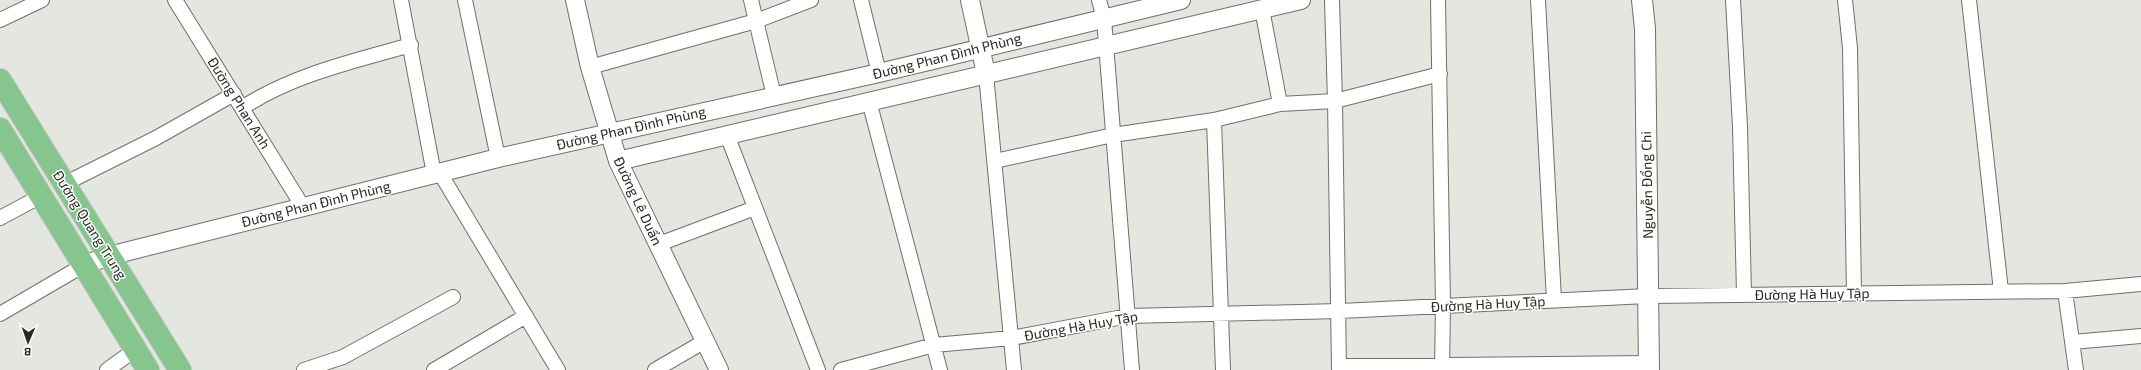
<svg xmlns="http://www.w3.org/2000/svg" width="2141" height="370" viewBox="0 0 2141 370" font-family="'Exo 2',sans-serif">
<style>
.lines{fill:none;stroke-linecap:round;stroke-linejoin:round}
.minor-casing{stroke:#6e716a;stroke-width:16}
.tertiary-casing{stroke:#6e716a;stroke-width:20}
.secondary-casing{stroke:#6e716a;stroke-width:22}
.trunk-casing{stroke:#c3c3c3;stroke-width:24}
.minor{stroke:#fff;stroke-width:14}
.tertiary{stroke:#fff;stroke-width:18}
.secondary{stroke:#fff;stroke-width:20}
.trunk{stroke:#86c68e;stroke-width:22}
.labels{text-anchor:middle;stroke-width:3;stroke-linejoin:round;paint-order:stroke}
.street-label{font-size:14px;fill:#292a27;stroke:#fff}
</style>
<rect width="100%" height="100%" fill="#e3e7df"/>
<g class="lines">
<g class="minor-casing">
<path id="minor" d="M175 0 303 207
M401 0 434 174
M465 0 498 158
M751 0 774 96
M861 0 879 73
M1099 0 1104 19 1132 370
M1332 0 1335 101 1339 370
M1438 0 1443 306 1442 370
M1538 0 1554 300
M1733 0 1740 127 1744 294
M1845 0 1850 48 1854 293
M1969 0 2001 291
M1262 9 1280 104
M0 20 42 0
M590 67 756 21 811 0
M986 74 1014 370
M869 101 940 370
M242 108C292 75 354 61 411 45
M1214 120 1223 370
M727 135 818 370
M995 161 1113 135 1214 120 1280 104 1335 101 1440 74
M440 173 558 370
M64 184 156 138 234 94
M0 218 41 196
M659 244 755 208
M2065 291 2076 370
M0 314 84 265
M2072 342 2141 336
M1339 366 1649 363
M107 370 136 349
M304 370 343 357 453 297
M434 370 526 316
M655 370 705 341
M841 370 934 345 1012 338 1128 316 1340 311 1648 296 2065 291 2141 284"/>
</g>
<g class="tertiary-casing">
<path id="tertiary" d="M575 0 590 67 618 161 719 370
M970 0 986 74
M618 161 1301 0
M84 265 109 256 498 158 879 73 1181 0"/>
</g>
<g class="secondary-casing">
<path id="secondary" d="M1642 0 1645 29 1649 370"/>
</g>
<g class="trunk-casing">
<path id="trunk" d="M0 80 180 370
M0 129 148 370"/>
</g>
<use href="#minor" class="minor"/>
<use href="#tertiary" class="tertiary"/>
<use href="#secondary" class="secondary"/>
<use href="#trunk" class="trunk"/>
</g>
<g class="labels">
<g class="street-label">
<text transform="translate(947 56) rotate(-14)" y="5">Đường Phan Đình Phùng</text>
<text transform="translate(239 103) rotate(58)" y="5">Đường Phan Anh</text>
<text transform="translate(631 128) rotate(-13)" y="5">Đường Phan Đình Phùng</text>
<text transform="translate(1647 185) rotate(-91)" y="5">Nguyễn Đổng Chi</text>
<text transform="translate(638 201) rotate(65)" y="5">Đường Lê Duẩn</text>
<text transform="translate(316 204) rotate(-14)" y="5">Đường Phan Đình Phùng</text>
<text transform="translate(90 225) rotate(58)" y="5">Đường Quang Trung</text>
<text transform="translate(1812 294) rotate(-1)" y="5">Đường Hà Huy Tập</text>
<text transform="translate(1488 304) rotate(-3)" y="5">Đường Hà Huy Tập</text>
<text transform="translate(1081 326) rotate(-10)" y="5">Đường Hà Huy Tập</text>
</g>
</g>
<g transform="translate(28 342) rotate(182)" stroke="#ffffff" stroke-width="3" paint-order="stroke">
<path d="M0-3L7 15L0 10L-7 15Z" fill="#292a27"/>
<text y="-6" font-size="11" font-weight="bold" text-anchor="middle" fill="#292a27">B</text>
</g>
</svg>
